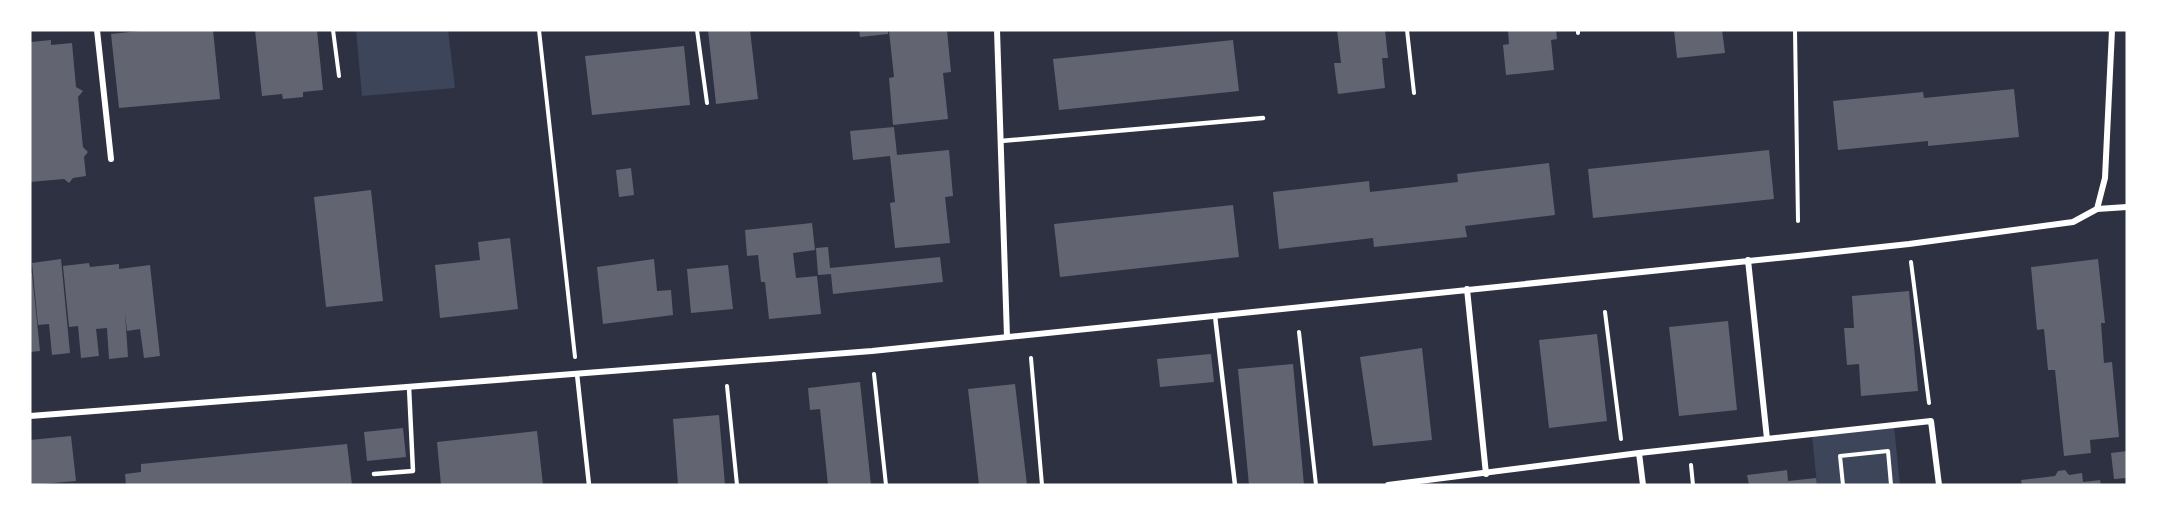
<svg xmlns="http://www.w3.org/2000/svg" width="2157" height="515" viewBox="0 0 2157 515" font-family="'Roboto Condensed',sans-serif">
<style>
.green{fill:#3c4559}
.building{fill:#626471}
.lines{fill:none;stroke-linecap:round;stroke-linejoin:round}
.path{stroke:#fff;stroke-width:4}
.service{stroke:#fff;stroke-width:4.5}
.minor{stroke:#fff;stroke-width:6}
</style>
<rect width="100%" height="100%" fill="#2d3142"/>
<path class="green" d="M356 30H448L455 88 362 96Z
M1894 426 1900 485H1817L1812 435Z"/>
<path class="building" d="M149 30H213L220 99 119 108 111 34Z
M255 30H317L323 90 303 92V97L283 99 282 94 262 96Z
M708 30H750L758 99 716 104Z
M859 30H888V34L860 37Z
M947 30 951 72 943 73 948 119 893 125 889 78 894 77 889 31Z
M1337 30H1385L1388 58H1382L1385 88 1338 94 1334 63H1341Z
M1508 30H1556L1557 39 1551 40 1554 70 1506 75 1503 45 1509 44Z
M1674 30H1722L1725 53 1677 58Z
M51 40V45L72 43 76 87 83 91 78 97 83 147 88 152 84 157 86 176 73 178 69 183 64 179 30 182 31 42Z
M1233 40 1239 91 1059 110 1053 59Z
M684 46 690 105 592 115 585 56Z
M2014 89 2019 137 1928 146V141L1838 150 1833 101 1923 92 1924 98Z
M894 127 897 155 949 150 953 196 945 197 950 243 895 248 890 203 895 202 890 156 853 160 850 131Z
M1769 150 1774 199 1593 218 1588 169Z
M1549 163 1555 215 1465 226 1467 237 1374 247 1373 238 1279 249 1273 192 1369 181 1370 192 1458 182 1457 174Z
M631 168 634 195 619 197 616 170Z
M371 190 383 301 326 307 314 197Z
M1233 205 1239 257 1060 277 1054 224Z
M812 223 815 250 793 253 796 278 817 276 821 314 769 319 765 282H761L758 255 747 256 745 230Z
M510 238 518 309 440 318 435 265 480 260 478 242Z
M828 247 830 268 940 257 943 282 833 294 831 274 818 275 816 248Z
M61 259 70 353 52 355 49 324 38 325 32 263Z
M654 259 657 291 671 290 673 315 603 324 597 267Z
M2098 259 2105 323H2101L2104 363 2112 362 2119 437 2090 440 2091 453 2064 456 2055 370H2048L2044 329 2037 330 2031 267Z
M89 263 90 267 119 264V269L150 265 160 356 144 358 140 329 127 331 125 313 128 357 109 359 107 328 96 329 99 356 81 358 78 326 69 327 63 266Z
M728 265 733 309 691 313 687 269Z
M30 273H32L40 351 30 352Z
M1909 291 1918 391 1861 396 1859 364 1847 365 1844 328H1854L1852 296Z
M1728 321 1737 410 1679 416 1669 327Z
M1597 334 1607 421 1549 428 1539 340Z
M1422 348 1432 440 1373 446 1360 357Z
M1211 354 1214 382 1160 387 1157 359Z
M1293 364 1304 485H1249L1238 369Z
M860 382 871 485H828L820 409 810 410 808 388Z
M1015 384 1027 485H979L968 389Z
M719 415 725 485H678L673 419Z
M403 428 406 457 367 461 364 432Z
M537 431 543 485H441L437 442Z
M71 436 76 481 30 485V440Z
M347 444 352 485H126L125 474 141 472V464Z
M2127 451V478L2114 479 2111 453Z
M1787 470 1788 481 1816 478 1817 485H1749L1747 475Z
M2065 470 2069 475 2082 473 2083 482 2100 480 2101 485H2022L2021 480 2055 476 2058 471Z"/>
<g class="lines">
<path class="path" d="M333 30 339 76
M539 30 575 357
M697 30 707 103
M1407 30 1414 93
M1578 30V33
M1795 30 1798 221
M1911 262 1929 403
M1605 312 1621 439
M1299 332 1316 485
M1031 358 1042 485
M874 374 886 485
M727 386 737 485
M1691 465 1693 485
M1843 485 1840 456 1888 451 1891 485"/>
<path class="service" d="M1001 141 1263 118
M1215 316 1235 485
M577 374 589 485
M374 474 413 471 409 387"/>
<path class="minor" d="M97 30 111 159
M997 30 1007 337
M2097 209 2105 178 2112 30
M1748 260 1767 439
M1467 289 1486 474
M30 416 872 351 1798 256 1909 244 2073 222 2097 209 2127 207
M1639 453 1643 485
M1388 485 1639 453 1931 421 1939 485"/>
</g>
<rect width="2157" height="515" fill="none" stroke="#ffffff" stroke-width="63"/>
</svg>
